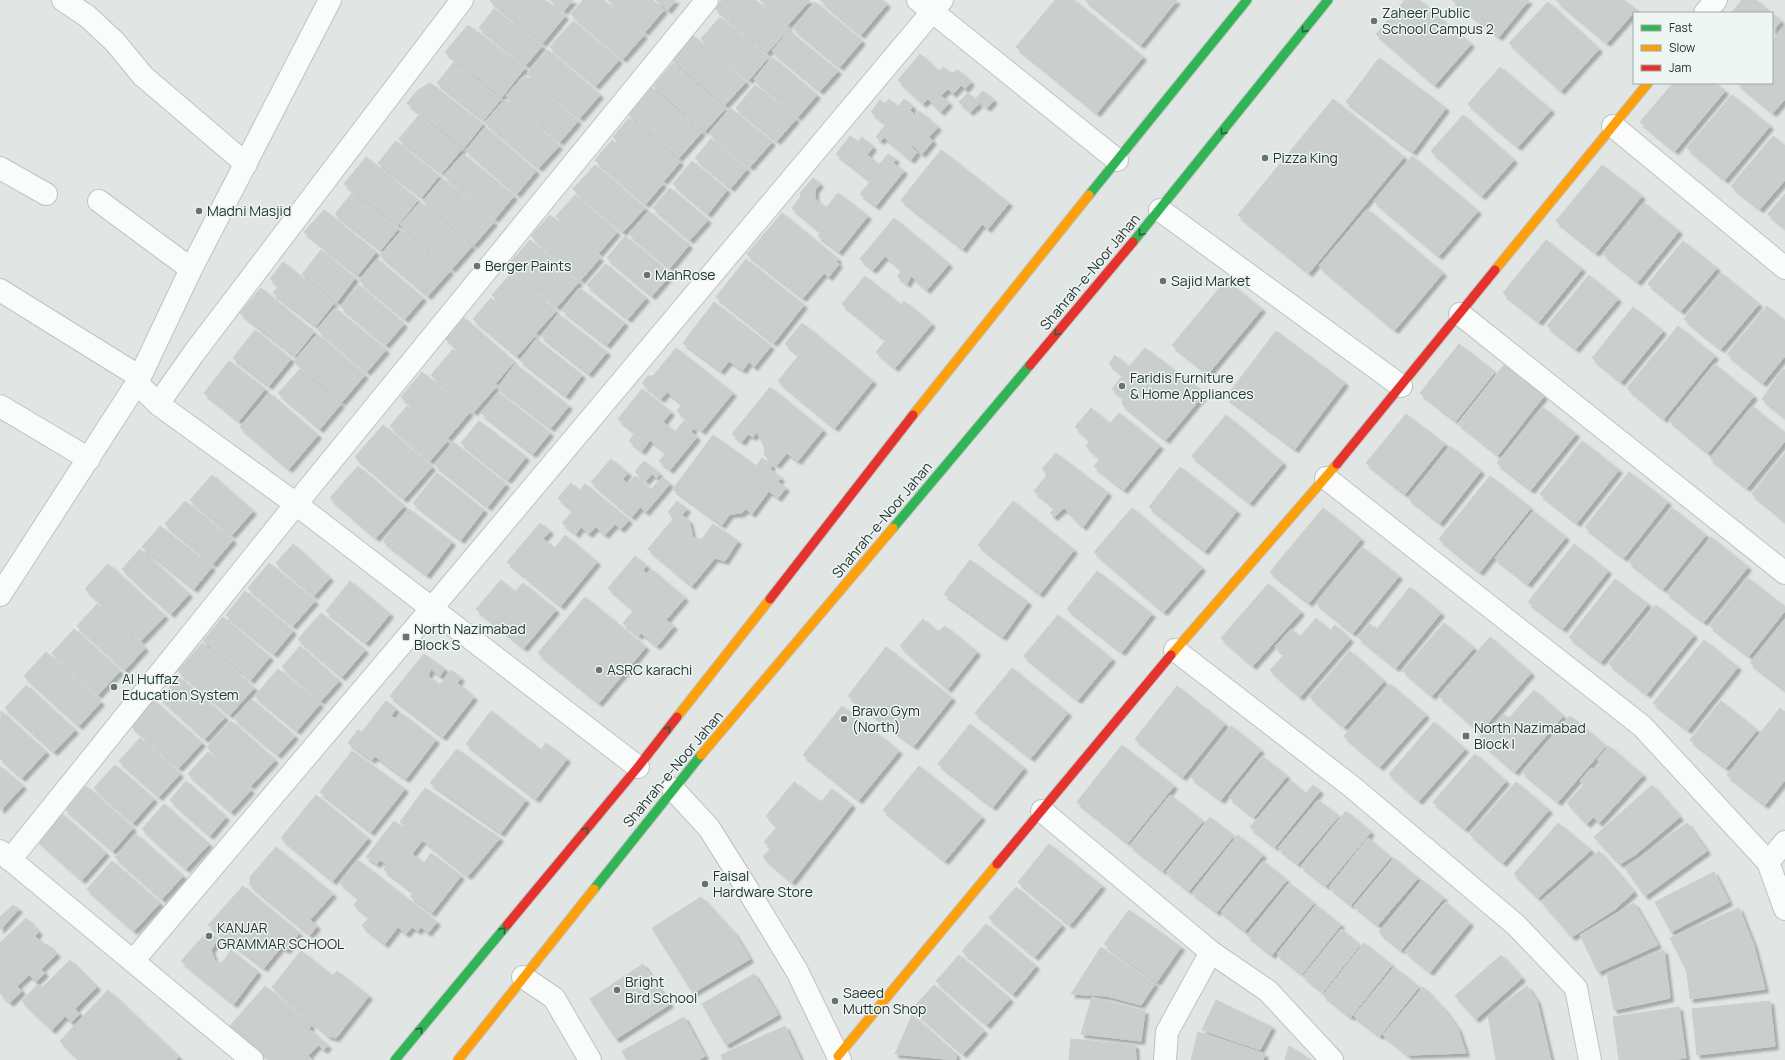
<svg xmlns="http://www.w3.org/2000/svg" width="1785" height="1060" viewBox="0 0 1785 1060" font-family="Manrope,sans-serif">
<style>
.building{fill:#cacfcd;stroke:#cacfcd;filter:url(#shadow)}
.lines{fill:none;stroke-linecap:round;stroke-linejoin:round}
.street-casing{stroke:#bec3c1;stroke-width:24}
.fast-casing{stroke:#bec3c2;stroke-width:11}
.slow-casing{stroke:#bec3c2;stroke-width:11}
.jam-casing{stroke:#bec3c2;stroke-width:11}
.street{stroke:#fafbfb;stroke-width:22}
.fast{stroke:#30b455;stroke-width:9}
.slow{stroke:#ff9f0a;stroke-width:9}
.jam{stroke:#e5322d;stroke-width:9}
.oneway{stroke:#27623f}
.poi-dot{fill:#657471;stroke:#eff5f3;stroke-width:1.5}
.labels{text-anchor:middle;stroke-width:3;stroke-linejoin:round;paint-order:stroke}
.poi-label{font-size:14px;fill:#223633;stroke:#eff5f3;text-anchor:start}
.street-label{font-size:14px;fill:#223633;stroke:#eff5f3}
</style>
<defs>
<filter id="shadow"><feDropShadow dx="3.5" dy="3.5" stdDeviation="1" flood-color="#0004"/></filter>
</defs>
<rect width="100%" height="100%" fill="#e1e6e4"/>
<path class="building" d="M491 0H545L565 16 543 43 490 1Z
M550 0H573L564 11Z
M583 0H603L644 35 623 59 571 14Z
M608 0H653L664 10 645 32Z
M656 0H676L668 10Z
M722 0H755L789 29 767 53 715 8Z
M760 0H810L788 25Z
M820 0H882L887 4 861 35Z
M1055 0H1074L1143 57 1097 113 1016 47Z
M1085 0H1177L1141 45Z
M1405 0H1419L1471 44 1435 85 1376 34Z
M1452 0H1529L1499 37Z
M1556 0H1624L1636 10 1607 43Z
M1742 0H1756L1771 13H1731Z
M815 2 862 41 840 67 793 28Z
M1548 2 1599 49 1561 91 1509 43Z
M494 9 542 46 526 65 479 28Z
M1772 13 1781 21 1772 32Z
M720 17 768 58 749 80 701 39Z
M573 21 619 60 596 86 550 47Z
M468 25 525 68 502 97 445 52Z
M1785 26V99L1773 113 1737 83H1772V41Z
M789 31 838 71 820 91 772 51Z
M692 35 746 82 725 105 671 59Z
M548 50 600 95 580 118 527 74Z
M920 54 939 72 943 67 951 74 958 70 971 82 965 89 961 85 953 94 948 89 941 96 949 103 941 112 928 99 923 104 898 80Z
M772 57 817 95 798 117 754 79Z
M1379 58 1446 108 1413 152 1346 102Z
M454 62 501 99 484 120 437 83Z
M673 63 725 109 705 131 653 86Z
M1500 67 1551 110 1518 147 1468 104Z
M524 75 578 121 560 142 506 96Z
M430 83 483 124 464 148 407 103 417 91Z
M1673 83H1715L1725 91 1675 151 1640 122Z
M755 85 796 119 777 141 736 108Z
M650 86 702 132 679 158 627 113Z
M983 91 994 100 987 108 976 98Z
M968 93 979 104 970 112 959 102Z
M1732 95 1770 126 1725 180 1687 148Z
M505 99 559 146 539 168 485 122Z
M889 99 898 107 904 99 913 107 910 110 915 115 919 111 938 127 929 137 933 141 922 154 912 145 911 146 917 152 911 160 884 137 881 141 876 137 886 124 871 112 880 100 885 104Z
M1333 99 1404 157 1309 273 1238 215Z
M730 108 772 142 750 167 709 133Z
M419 115 462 149 442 173 399 139Z
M1463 115 1514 160 1482 196 1431 151Z
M629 118 680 162 664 181 613 137Z
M485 127 536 171 517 194 466 150Z
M850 136 858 142 862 137 873 147 867 155 879 165 888 154 896 159 893 163 904 171 876 206 860 194 871 181 836 154Z
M1773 136 1785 146V180L1760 209 1731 186Z
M711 139 747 169 731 188 695 158Z
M612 140 663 184 646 204 595 160Z
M396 141 439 176 422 197 378 163Z
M941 150 1009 203 988 229 982 224 963 249 901 200Z
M463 154 514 196 495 219 444 175Z
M1412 156 1478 211 1439 256 1374 201Z
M366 157 418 200 398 225 344 184Z
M692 161 727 190 708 214 673 184Z
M595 165 645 208 623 232 573 189Z
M1602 165 1642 196 1596 253 1556 221Z
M442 178 494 222 474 245 423 201Z
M813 178 820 184 815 190V199L826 208 838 193 868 216 839 252 818 236 821 232 792 208 800 198 801 192Z
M670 188 708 220 690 240 653 208Z
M352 193 398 229 381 250 335 214Z
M1785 194V228L1768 214Z
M575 195 617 232 599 253 556 216Z
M420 202 472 246 452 269 400 225Z
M1644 203 1679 231 1638 282 1603 254Z
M1367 209 1443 273 1395 330 1319 266Z
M324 210 376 252 358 275 304 232Z
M649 211 689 245 670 268 629 234Z
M782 213 838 259 836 262 839 264 829 277 824 273 803 298 747 254Z
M550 215 600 258 581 280 531 236Z
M894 218 949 264 927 290 911 276 907 284 897 276 902 270 885 256 873 270 860 259Z
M402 230 450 271 428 296 380 255Z
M625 236 671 274 652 296 607 258Z
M530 240 579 282 557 307 508 265Z
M1546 240 1582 269 1539 322 1503 293Z
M1683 241 1717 268 1681 311 1648 284Z
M321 250 355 278 337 302 302 274Z
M377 259 423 298 405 319 359 280Z
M746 259 804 305 774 343 716 297Z
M283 262 334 303 316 326 273 293 279 286 270 279Z
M606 264 646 298 628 319 587 285Z
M512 272 556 311 536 333 492 295Z
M1721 273 1759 304 1721 349 1684 319Z
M1589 275 1618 299 1576 349 1547 326Z
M865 276 901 305 904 301 932 324 895 368 876 352 886 340 842 304Z
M1226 280 1262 309 1208 374 1172 345Z
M359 285 404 324 386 345 341 307Z
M261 288 314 332 295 356 240 313Z
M579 288 625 323 607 345 562 310Z
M491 298 535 336 517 356 473 319Z
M714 302 771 346 754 367 749 362 743 370 729 361 721 371 683 343Z
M1767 306 1785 321V356L1763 383 1727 354Z
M1633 307 1663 331 1621 382 1592 358Z
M335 308 386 350 367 372 317 329Z
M558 314 607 352 589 374 541 336Z
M463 317 514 362 496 383 445 338Z
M802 323 873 381 835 428 778 381 799 355 785 344Z
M1678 326 1715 356 1664 419 1627 388Z
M255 330 291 359 269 386 233 358Z
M1276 331 1345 383 1295 449 1226 397Z
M317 334 365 375 342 402 294 361Z
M536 339 582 375 566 396 520 360Z
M1459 344 1495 372 1456 421 1420 393Z
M676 348 733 393 702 431 677 411 682 404 667 392 661 399 642 383 648 376H653Z
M1145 348 1205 393 1166 440 1123 405 1122 397 1112 389 1123 375 1109 364 1115 355 1129 367Z
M453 349 496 387 474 412 431 375Z
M229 361 265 389 239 421 204 393Z
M515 364 569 406 551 428 498 387Z
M1714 364 1754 396 1708 453 1669 420Z
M1504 365 1544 396 1498 455 1458 423Z
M300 369 341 404 320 429 278 393Z
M1783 369 1785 370V417L1762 399Z
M422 372 470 412 448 438 401 397Z
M770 387 823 430 798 461 787 453 777 465 765 456 764 446 757 432 753 437 748 434 742 442 732 434Z
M642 389 671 412 663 422 675 432 684 421 694 428 691 432 697 437 670 470 659 461 666 453 650 440 642 451 629 441 635 433 618 419Z
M498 392 550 433 533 454 481 413Z
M269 393 318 435 289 469 240 427Z
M407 406 447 441 430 461 390 426Z
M1752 406 1785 433V441L1747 488 1710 458Z
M1542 407 1576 434 1531 490 1497 463Z
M1091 408 1110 424 1119 413 1160 446 1124 490 1094 466 1100 459 1086 446 1090 440 1075 427Z
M1406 414 1445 444 1405 494 1366 463Z
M1226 415 1283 463 1250 503 1192 456Z
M479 421 526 457 508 480 461 443Z
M383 425 432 467 404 499 355 457Z
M713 435 756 466 762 458 772 465 770 469 781 478 778 482 786 488 778 498 769 491 752 514 746 509 742 513 730 514 722 525 673 489Z
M1582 441 1619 470 1577 523 1540 494Z
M453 442 506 484 488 507 435 465Z
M1450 446 1481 471 1440 523 1408 498Z
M1056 453 1108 493 1083 527 1064 508 1054 517 1050 513 1055 508 1034 491 1048 474 1042 469Z
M1785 453V521L1752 494Z
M611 459 628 473 623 479 628 484 635 476 651 490 662 477 670 484 646 512 640 507 632 517 591 482Z
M644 461 660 474 657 478 652 474 646 481 635 472Z
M358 466 404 506 376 538 330 498Z
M1180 467 1237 511 1205 551 1149 507Z
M1629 472 1668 502 1624 558 1585 527Z
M437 473 484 510 461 540 413 503Z
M212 475 253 511 232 535 190 500Z
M1490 476 1531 508 1480 572 1439 539Z
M571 483 579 491 585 484 629 520 621 529 615 524 605 535 596 527 589 534 581 527 576 534 562 523 573 511 558 498Z
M185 501 233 540 213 564 165 524Z
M677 501 687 509 682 515 689 521 693 538 702 539 713 524 738 541 725 561 715 558 692 586 648 549 674 518 668 512Z
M1013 501 1074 550 1040 594 978 545Z
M1132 508 1202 568 1164 612 1094 552Z
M1323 508 1361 539 1309 603 1270 572Z
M1672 508 1706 535 1663 589 1629 562Z
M409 509 452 542 427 575 383 541Z
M1533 511 1566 537 1528 584 1495 558Z
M540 523 550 531 543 539 555 548 565 535 597 562 561 606 507 562Z
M160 526 212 567 194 589 142 547Z
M1711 537 1748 567 1704 622 1667 593Z
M293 544 330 578 314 596 276 563Z
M1574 544 1608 571 1563 629 1528 602Z
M1362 547 1399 576 1353 633 1316 603Z
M140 549 189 594 171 614 122 569Z
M635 556 647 566 643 570 647 574 651 569 685 598 666 620 674 626 657 646 641 633 639 636 623 623 634 610 608 588Z
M970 560 1028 602 1003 637 944 594Z
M269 563 315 601 293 626 248 588Z
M108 564 165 616 141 641 85 589Z
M1097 571 1152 614 1122 652 1067 609Z
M1748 578 1785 607V611L1749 656 1710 626Z
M1615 579 1648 604 1601 662 1569 637Z
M501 580 515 592 523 583 556 610 524 648 476 609Z
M350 581 390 614 366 643 326 611Z
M1268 584 1301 612 1253 666 1221 638Z
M1410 587 1441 613 1396 668 1358 637 1370 624 1376 630Z
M245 591 293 631 274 654 226 615Z
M585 597 646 647 599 703 538 653Z
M97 604 145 648 125 670 77 626Z
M1656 605 1694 635 1647 694 1609 664Z
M321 613 365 650 342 677 298 639Z
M1058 615 1112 659 1078 700 1024 656Z
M223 617 270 657 251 680 203 641Z
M1316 618 1330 631 1335 625 1350 639 1300 697 1270 670 1285 654 1275 647 1291 629 1300 637Z
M923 619 938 632 945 626 977 652 948 689 900 646Z
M1785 619V690L1750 663Z
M1444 623 1474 648 1432 696 1403 671Z
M74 629 120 671 98 695 52 653Z
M1490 637 1531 673 1480 732 1439 696Z
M1704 640 1738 667 1688 730 1653 703Z
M202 643 254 688 230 715 178 671Z
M300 646 339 681 321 701 282 667Z
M886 647 952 698 914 746 848 696Z
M1350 651 1384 681 1344 727 1310 697Z
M46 652 101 702 79 726 24 676Z
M424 654 445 669 440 676 431 669 428 676 440 685 451 670 461 678 457 683 474 697 443 737 390 696Z
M1012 668 1068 713 1031 758 975 713Z
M278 669 320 704 297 731 255 696Z
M179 677 225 717 205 739 160 698Z
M1390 684 1426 715 1380 767 1344 736Z
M26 685 75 730 54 752 5 708Z
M1177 686 1225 724 1183 777 1135 739Z
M1534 690 1563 716 1515 772 1477 739 1489 726 1496 723 1504 715 1509 718Z
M251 699 295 736 278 755 234 718Z
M153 700 202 743 179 768 131 726Z
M386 701 396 709 391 716 396 719 401 713 436 740 406 779 375 756 372 760 348 743 358 730 362 732Z
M1721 701 1757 730 1726 768 1690 740Z
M842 706 899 751 859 800 803 755Z
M1780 708 1785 712V780L1765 805 1727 775Z
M1 711 46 752 22 778 0 758Z
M491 711 541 750 546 743 567 759 536 799 466 744Z
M1570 716 1606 746 1558 802 1522 772Z
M231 721 275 760 251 786 207 747Z
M1434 722 1465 749 1419 801 1389 774Z
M970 724 1024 768 993 807 938 764Z
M1231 726 1261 750 1221 800 1191 777Z
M140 738 180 774 159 797 119 761Z
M1122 745 1174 786 1128 843 1077 802Z
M1609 746 1643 775 1599 823 1594 817 1587 824 1567 803 1584 785 1580 781 1591 768 1594 770 1601 763 1597 760Z
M457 749 526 800 501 833 430 783Z
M352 751 405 789 371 832 320 792Z
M208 752 251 790 231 812 188 774Z
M1475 754 1506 781 1465 829 1433 802Z
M1262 756 1287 776 1254 817 1229 797Z
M115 765 154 799 133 823 94 788Z
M0 766 23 786 1 810 0 809Z
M919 766 982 817 945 861 883 810Z
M1290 780 1305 794 1313 785 1320 791 1275 847 1250 827Z
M186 781 226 817 210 836 170 800Z
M794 782 821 802 832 789 852 805 792 882 763 857 771 848 764 842 777 827 766 816Z
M1516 782 1549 810 1503 863 1470 834Z
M1652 785 1680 817 1635 855 1620 864 1594 837Z
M86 786 133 828 113 851 65 809Z
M425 788 500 838 468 876 400 822Z
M316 795 368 838 333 881 281 838Z
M1170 795 1203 821 1163 871 1130 845Z
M1318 800 1339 816 1298 864 1278 848Z
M164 804 209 844 186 869 142 829Z
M1346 811 1371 832 1326 886 1301 866Z
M61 813 106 853 82 880 37 840Z
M1210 817 1234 836 1189 891 1166 872Z
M394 821 422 841 412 854 424 863 431 853 461 876 432 913 411 897 413 892 384 870 386 864 380 860 377 864 366 857Z
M1558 823 1591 850 1538 898 1514 874Z
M1687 823 1707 851 1645 896 1625 868Z
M136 834 183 876 162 899 115 857Z
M1238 835 1263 855 1217 912 1192 893Z
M1368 838 1391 857 1351 905 1329 887Z
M1049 844 1102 886 1070 925 1018 882Z
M276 847 333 894 310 920 317 926 310 935 250 885V877Z
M1599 851 1634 892 1614 910 1572 937 1541 901Z
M1394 858 1418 878 1378 925 1354 906Z
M358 860 437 922 428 933 421 927 418 931 412 927 406 934 398 927 385 944 362 926 369 917 354 905 359 898 340 883Z
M112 861 160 903 134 931 87 889Z
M1263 861 1287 880 1245 931 1221 912Z
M1714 872 1729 902 1671 932 1655 902Z
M1422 880 1444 898 1401 950 1379 932Z
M1289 883 1314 903 1272 955 1247 935Z
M243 886 299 933 287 950 281 947 264 968 208 925Z
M1016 887 1062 925 1035 957 989 918Z
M701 897 734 933 750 959 693 993 652 928Z
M1445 902 1470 923 1430 972 1405 951Z
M1634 903 1658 945 1598 972 1580 935Z
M13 905 19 909 0 930V917Z
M1316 905 1341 925 1302 974 1277 954Z
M1739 908 1754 946 1765 989 1690 999 1687 972 1670 938Z
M1129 910 1181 947 1157 982 1104 944Z
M26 918 39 932 35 936 45 946 47 944 57 954 41 969 45 973 36 982 29 975 17 986 22 991 10 1003 0 993V943Z
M986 924 1036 966 1013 994 962 951Z
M1341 929 1360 945 1323 992 1303 976Z
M208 931 218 939 211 950 215 961 222 963 231 950 258 972 234 1004 181 961Z
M1364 943 1392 965 1351 1017 1323 995Z
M1101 947 1155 984 1141 1005 1107 996 1071 994Z
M1664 950 1670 998 1614 1010 1607 973Z
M301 951 333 976 337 971 369 996 336 1038 328 1036 272 987Z
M959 955 1010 999 987 1025 936 981Z
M1501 955 1522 978 1476 1019 1455 996Z
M70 960 97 987 75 1009 80 1014 71 1022 65 1016 52 1030 22 1001 38 984 42 988Z
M643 964 670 1004 616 1039 590 999Z
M1394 967 1419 987 1380 1036 1354 1016Z
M754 974 778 1015 726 1045 702 1004Z
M934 985 984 1031 963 1054 912 1009Z
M265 986 311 1025 309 1029 328 1046 324 1050 318 1045 308 1056 312 1059 311 1060H270L230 1026Z
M1527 986 1537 1001 1551 1060H1496L1488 1016Z
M1423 987 1444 1009 1458 1029 1466 1053 1408 1055 1383 1035Z
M108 990 179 1057 176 1060H79L60 1041Z
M1092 997 1145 1011 1141 1041 1081 1034Z
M1216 1000 1272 1027 1260 1050 1202 1030Z
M1770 1001 1775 1046 1697 1055 1692 1009Z
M1679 1007 1686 1058 1670 1060H1619L1613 1017Z
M912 1015 956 1054V1060L895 1054Z
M684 1017 705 1056 698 1060H627L622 1051Z
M785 1026 801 1060H723L721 1055Z
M1198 1032 1265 1054 1263 1060H1191Z
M1071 1039 1135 1045 1136 1060H1069Z
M1289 1046 1311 1060H1285Z"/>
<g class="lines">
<g class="street-casing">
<path id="street" d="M63 0 87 16 115 42 143 76 246 164
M918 0 1117 160
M1705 13 1716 0
M1613 126 1785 268
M0 168 46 194
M99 201 191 269
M1160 210 1401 386
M0 290 140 377
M1460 314 1785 573
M137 383 158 404 296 504 638 767
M158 404 194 353 462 0
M0 406 89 459
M1326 478 1642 726 1768 862 1785 909
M0 595 137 383 191 269 330 0
M1175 650 1351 786 1516 925 1576 988 1590 1060
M673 789 709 828 746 887 797 971 840 1060
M1042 811 1211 952 1268 991 1332 1060
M0 851 252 1060
M10 860 296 504 707 0
M1768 862 1785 842
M133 961 432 608 942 0
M523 977 554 998 590 1060
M1165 1060 1167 1032 1211 952"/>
</g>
<g class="fast-casing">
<path id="fast" d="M1089 195 1247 0
M1133 242 1328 0
M893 528 1030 365
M594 889 701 755
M395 1060 507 925"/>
</g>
<g class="slow-casing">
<path id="slow" d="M1495 270 1648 83
M913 415 1089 195
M1171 655 1337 464
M677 717 770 599
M701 755 893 528
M838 1056 997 864
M458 1060 594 889"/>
</g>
<g class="jam-casing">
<path id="jam" d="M1030 365 1133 242
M1337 464 1495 270
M770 599 913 415
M997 864 1171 655
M507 925 638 767 677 717"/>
</g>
<use href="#street" class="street"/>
<use href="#fast" class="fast"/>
<use href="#slow" class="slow"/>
<use href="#jam" class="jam"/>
</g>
<defs><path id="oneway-chevron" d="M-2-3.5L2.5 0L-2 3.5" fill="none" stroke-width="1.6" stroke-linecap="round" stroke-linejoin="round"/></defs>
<g class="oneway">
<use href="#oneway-chevron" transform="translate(1304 30) rotate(129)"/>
<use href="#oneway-chevron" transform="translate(1223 132) rotate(129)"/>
<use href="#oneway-chevron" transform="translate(1141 233) rotate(130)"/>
<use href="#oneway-chevron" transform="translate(1057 333) rotate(130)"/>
<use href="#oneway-chevron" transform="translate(668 729) rotate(-52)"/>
<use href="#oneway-chevron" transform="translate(586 830) rotate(-50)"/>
<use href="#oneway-chevron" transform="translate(503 930) rotate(-50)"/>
<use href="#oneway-chevron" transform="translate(420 1030) rotate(-51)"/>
</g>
<g class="poi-dot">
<circle cx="1374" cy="21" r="4"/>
<circle cx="1265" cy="158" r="4"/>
<circle cx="199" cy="211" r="4"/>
<circle cx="477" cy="266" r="4"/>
<circle cx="647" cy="275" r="4"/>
<circle cx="1163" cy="281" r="4"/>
<circle cx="1122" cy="386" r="4"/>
<rect x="402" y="633" width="8" height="8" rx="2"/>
<circle cx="599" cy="670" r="4"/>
<circle cx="114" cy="687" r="4"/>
<circle cx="844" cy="719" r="4"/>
<rect x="1462" y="732" width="8" height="8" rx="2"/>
<circle cx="705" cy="884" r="4"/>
<circle cx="209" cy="936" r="4"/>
<circle cx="617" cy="990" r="4"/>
<circle cx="835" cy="1001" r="4"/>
</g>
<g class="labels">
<g class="poi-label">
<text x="1382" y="18">Zaheer Public<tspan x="1382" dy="16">School Campus 2</tspan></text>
<text x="1273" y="163">Pizza King</text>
<text x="207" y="216">Madni Masjid</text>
<text x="485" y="271">Berger Paints</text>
<text x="655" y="280">MahRose</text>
<text x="1171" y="286">Sajid Market</text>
<text x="1130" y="383">Faridis Furniture<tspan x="1130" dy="16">&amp; Home Appliances</tspan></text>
<text x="414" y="634">North Nazimabad<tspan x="414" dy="16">Block S</tspan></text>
<text x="607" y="675">ASRC karachi</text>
<text x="122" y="684">Al Huffaz<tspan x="122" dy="16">Education System</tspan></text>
<text x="852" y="716">Bravo Gym<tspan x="852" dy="16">(North)</tspan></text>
<text x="1474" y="733">North Nazimabad<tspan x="1474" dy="16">Block I</tspan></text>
<text x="713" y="881">Faisal<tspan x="713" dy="16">Hardware Store</tspan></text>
<text x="217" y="933">KANJAR<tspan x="217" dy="16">GRAMMAR SCHOOL</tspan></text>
<text x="625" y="987">Bright<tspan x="625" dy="16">Bird School</tspan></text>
<text x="843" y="998">Saeed<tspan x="843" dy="16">Mutton Shop</tspan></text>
</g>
<g class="street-label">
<text transform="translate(1090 272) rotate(-50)" y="5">Shahrah-e-Noor Jahan</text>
<text transform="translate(882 520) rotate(-50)" y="5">Shahrah-e-Noor Jahan</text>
<text transform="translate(673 769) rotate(-50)" y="5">Shahrah-e-Noor Jahan</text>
</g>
</g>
<rect x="1633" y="12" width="140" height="72" fill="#eff5f3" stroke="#9da9a6"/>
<rect x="1641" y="25" width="20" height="6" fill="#30b455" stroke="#9da9a6"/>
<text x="1669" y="32" font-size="12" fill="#223633">Fast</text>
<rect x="1641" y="45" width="20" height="6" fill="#ff9f0a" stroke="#9da9a6"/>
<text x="1669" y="52" font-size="12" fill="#223633">Slow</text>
<rect x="1641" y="65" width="20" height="6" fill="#e5322d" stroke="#9da9a6"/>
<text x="1669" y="72" font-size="12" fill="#223633">Jam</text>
</svg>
